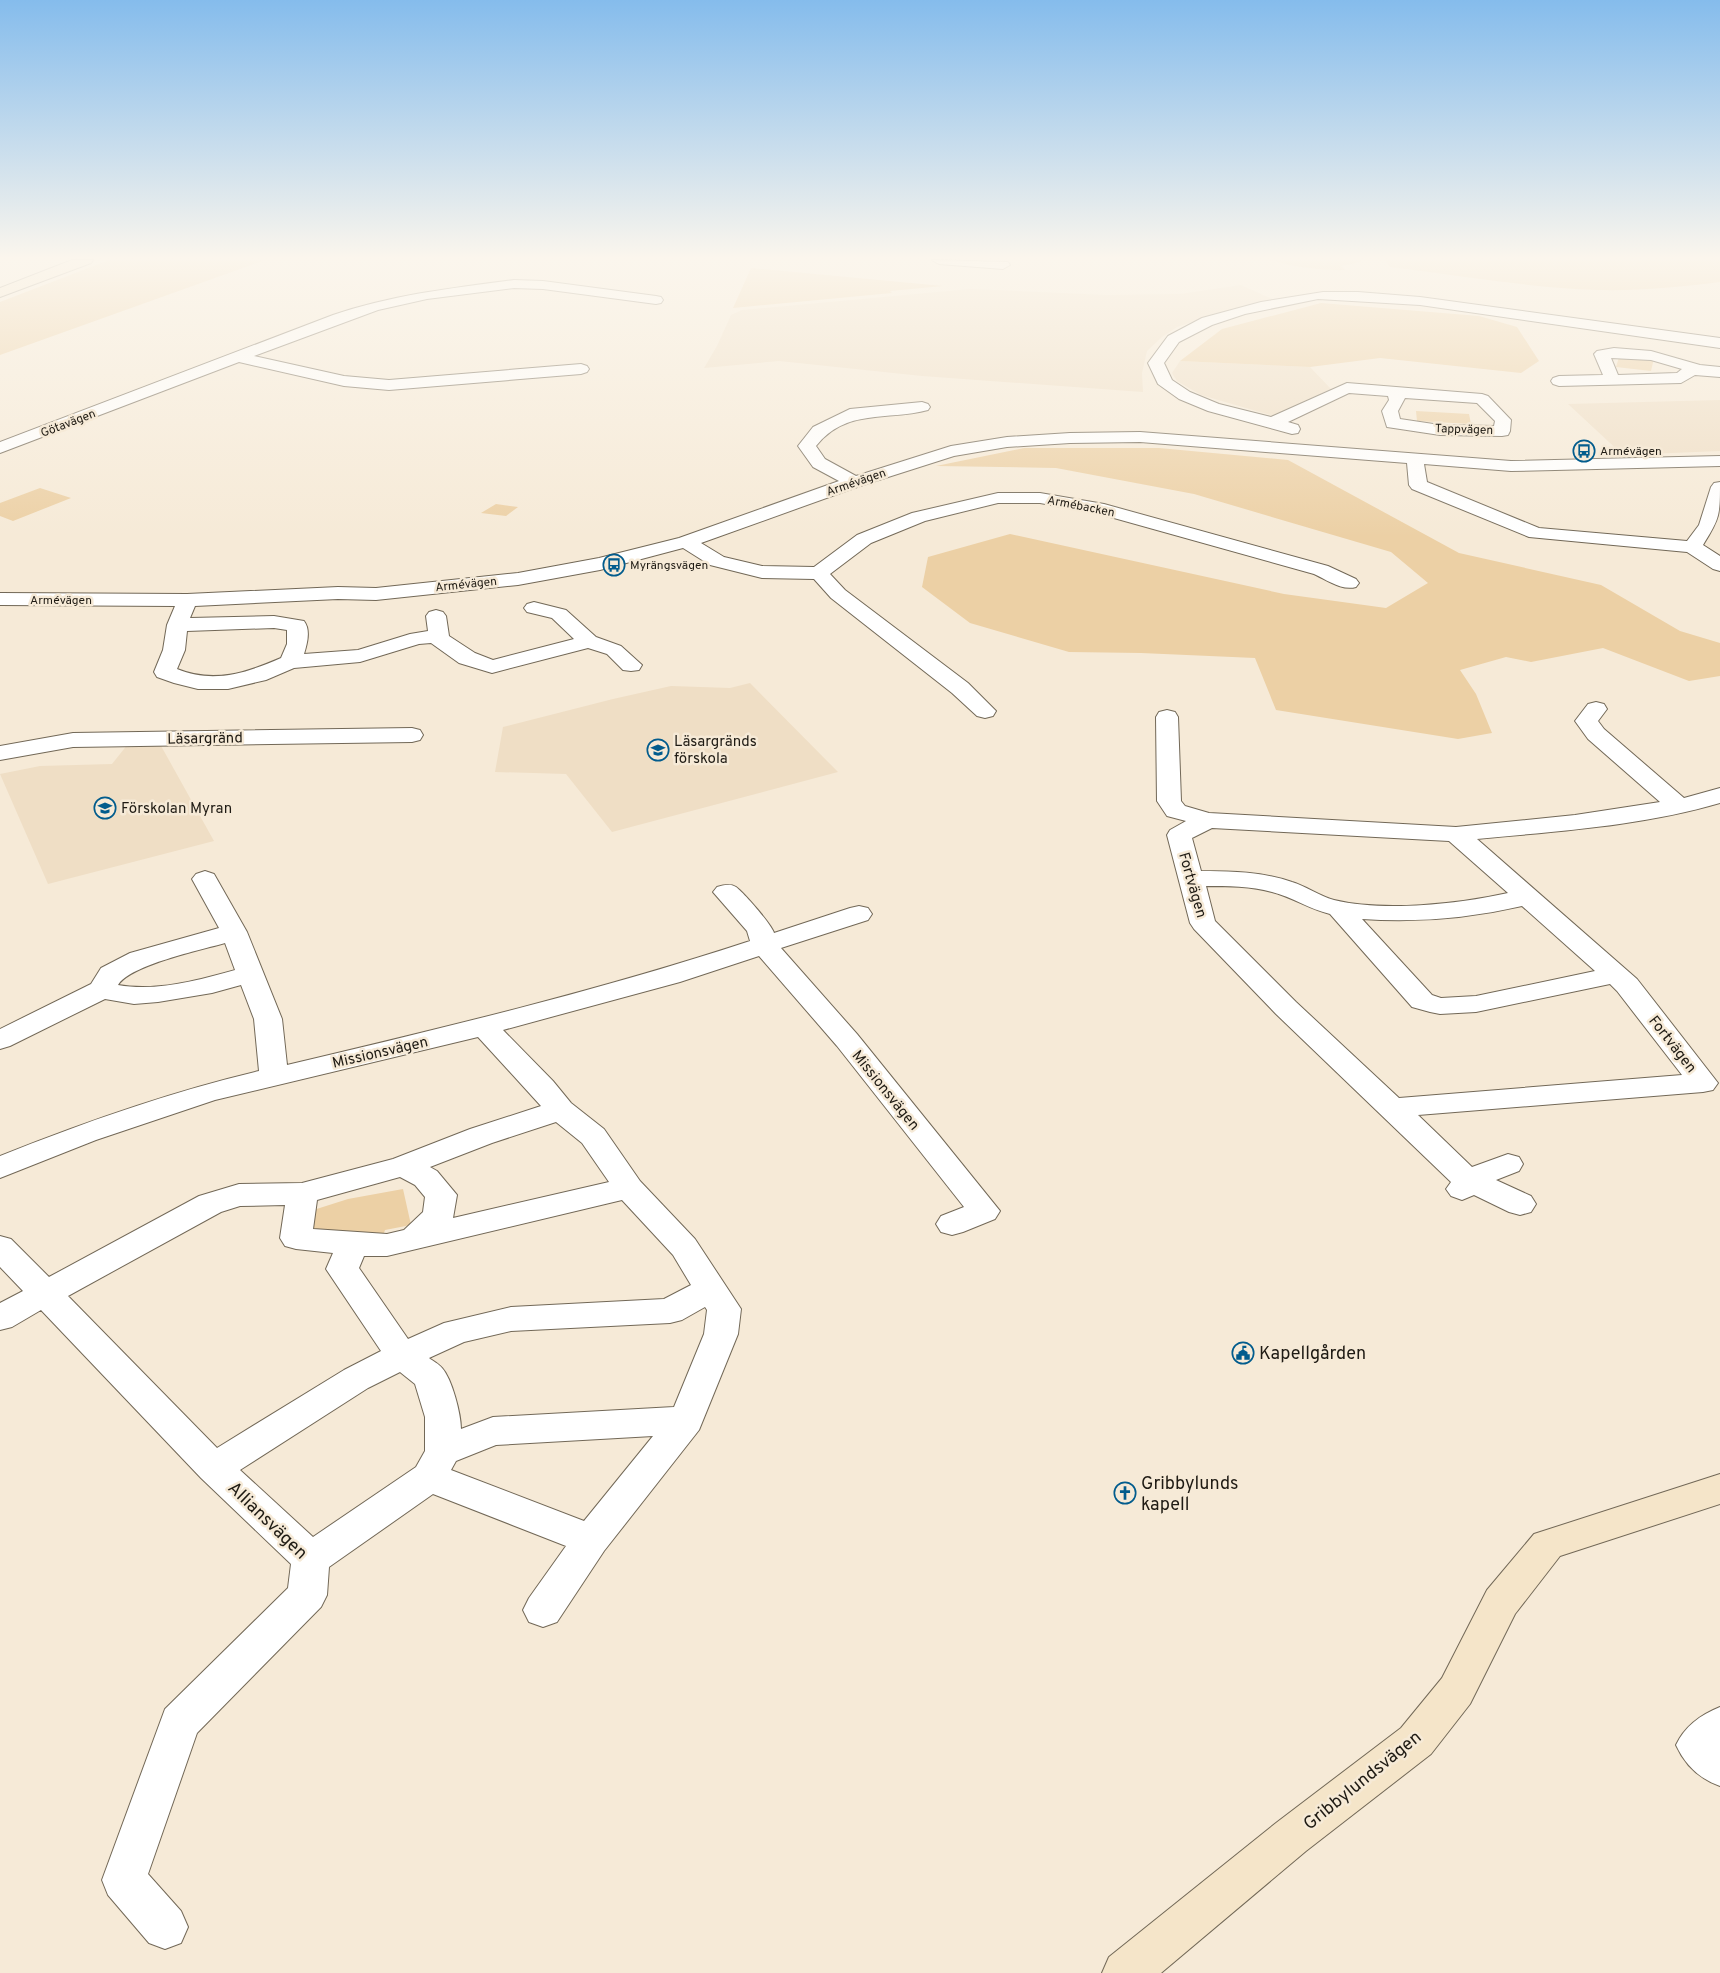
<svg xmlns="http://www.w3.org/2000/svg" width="1720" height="1973" viewBox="0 0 1720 1973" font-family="Overpass,sans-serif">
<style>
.built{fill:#efdec5}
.green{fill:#ecd0a5}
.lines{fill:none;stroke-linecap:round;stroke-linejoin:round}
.street-casing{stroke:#726857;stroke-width:2}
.secondary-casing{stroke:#726857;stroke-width:2}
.street{fill:#fff;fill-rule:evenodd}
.secondary{fill:#f5e5c9;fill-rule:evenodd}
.labels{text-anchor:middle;stroke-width:5;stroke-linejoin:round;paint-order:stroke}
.far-street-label{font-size:12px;fill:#1f1b14;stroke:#f6ead7}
.far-poi-label{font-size:12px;fill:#1f1b14;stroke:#f6ead7;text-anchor:start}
.street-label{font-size:15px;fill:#1f1b14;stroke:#f6ead7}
.poi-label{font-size:15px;fill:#1f1b14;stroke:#f6ead7;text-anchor:start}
.near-poi-label{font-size:18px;fill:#1f1b14;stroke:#f6ead7;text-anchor:start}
.near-street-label{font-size:18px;fill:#1f1b14;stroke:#f6ead7}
</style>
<rect width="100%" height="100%" fill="#f6ead7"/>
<path class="built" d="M1241 285 1272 299 1261 304 1213 315 1177 327 1162 337 1147 351 1142 373 1143 392 922 376 779 361 704 368 717 346 731 315 742 310 970 289 1106 295 1180 294Z
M1180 361 1310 367 1331 389 1274 416 1201 395 1177 381 1172 373Z
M1720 400V451L1623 455 1568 404Z
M750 683 838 772 612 832 566 774 495 772 503 727 613 699 671 686 730 688Z
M128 744H160L214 841 48 884 0 774 40 766 112 764Z"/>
<path class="green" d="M109 260H265L0 355V302Z
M1274 260H1361V262L1341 266 1345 270C1330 271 1287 267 1274 260Z
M1385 260H1720V282C1680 287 1638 291 1598 290 1529 288 1459 275 1390 267Z
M751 268 943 286 890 291 892 293 733 308Z
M1321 303 1479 316 1517 327 1539 361 1521 373 1380 358 1310 367 1180 361 1222 329Z
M1620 354 1654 358 1651 371 1616 367Z
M1416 411 1469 414 1471 424 1417 421Z
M1024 448H1159L1288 460 1459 553 1601 585 1680 631 1720 643V676L1689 681 1603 648 1531 662 1506 657 1460 670 1476 694 1492 733 1458 739 1276 710 1255 658 1141 653 1069 652 970 623 922 587 928 557 1010 534 1284 594 1386 608 1428 583 1391 552 1194 494 1056 468 936 466Z
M40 488 71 498 13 521 0 516V503Z
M496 504 518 507 506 516 481 513Z
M403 1189 411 1225 385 1230 382 1239 308 1234 304 1213 348 1199Z"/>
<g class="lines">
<g class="street-casing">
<path id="street" d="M932 260 1008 262 1010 265 1003 269 939 264Z
M514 280 543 281 656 296 661 297 663 300 661 303 656 304 543 289 514 288 427 299 378 310 254 356 344 376 389 380 581 364 587 366 589 369 587 372 581 374 389 390 344 386 239 362 0 453V442L333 315C392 295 452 288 514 280Z
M1323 292H1358L1420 297 1720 338V348L1420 305 1318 299 1245 314 1212 325 1179 342 1164 363 1172 380 1190 392 1219 404 1271 417 1347 383 1482 394 1488 396 1511 420 1510 431 1508 435 1502 436 1440 435 1387 427 1382 411 1389 400 1388 396 1349 393 1288 422 1298 425 1300 429 1298 433 1292 434 1208 411 1179 399 1158 384 1148 363 1168 336 1202 318 1261 302ZM1405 398 1477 403 1495 421 1494 426 1440 425 1400 419 1398 411Z
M1614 348 1651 351 1700 365 1720 367V377L1695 375 1681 383 1559 386 1553 384 1551 381 1553 378 1559 376 1603 375 1594 354 1597 351ZM1611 358 1651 360 1682 369 1677 373 1618 375Z
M922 402 928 404 930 407 928 410C887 421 846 408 816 446L825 459 856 476 951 446 1007 437 1070 433 1140 432 1511 461 1720 456V466L1511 471 1424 464 1427 482 1539 528 1687 541 1699 525 1711 487 1714 483 1720 482C1720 515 1720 518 1703 545L1720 556V571L1713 569 1687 552 1529 537 1412 489 1409 485 1407 463 1140 442 1070 443 1007 447 954 456 860 486 701 543 724 557 762 566 814 567 857 535 912 513 998 493H1040L1104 504 1328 566 1356 579 1359 583 1356 587C1342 591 1327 580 1314 574L1096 513 1040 503H998L925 521 871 543 830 574 845 590 968 683 996 711 993 716 985 718 977 716 952 693 831 598 814 579 762 578 710 565 683 548 600 570 518 585 376 600 338 599 195 606 190 618 274 616 304 621C311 630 307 644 304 654L358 650 410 634 428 631 426 616 429 612 436 610 443 612 446 616 449 636 475 653 493 660 574 639 552 618 527 612 524 608 527 604 534 602 566 610 596 637 621 646 642 665 639 670 631 671 623 670 607 654 588 648 492 673 459 663 431 643 419 644 360 662 294 668 266 680 228 689H198L174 683 157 677 154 672 163 650 167 625 175 606 0 605V593L187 594 338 587 376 588 518 573 599 558 679 538 839 481 813 467 798 446 813 427 850 409ZM274 628 287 630V644L281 658C246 673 214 684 177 669L185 650 187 631Z
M1596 702 1604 704 1607 709 1598 721 1604 729 1684 798 1720 788V803C1642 826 1558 831 1477 839L1637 979 1718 1083 1713 1090 1703 1092 1418 1115 1472 1167 1508 1154 1519 1157 1523 1164 1519 1171 1496 1180 1531 1196 1536 1204 1531 1212 1520 1215 1509 1212 1474 1195 1462 1200 1451 1196 1446 1189 1451 1182 1276 1014 1194 929 1190 923 1167 835 1170 830 1186 821 1167 816 1157 801 1156 717 1159 712 1167 710 1175 712 1178 717 1181 801 1185 806 1209 813 1456 827 1575 815 1660 802 1588 739 1575 721 1588 704ZM1212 828 1449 841 1508 893C1459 904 1383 912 1334 900 1319 896 1306 886 1292 882 1263 872 1232 871 1201 871L1192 838ZM1206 886C1227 886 1251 886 1272 892 1292 897 1309 909 1330 914L1412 1007 1430 1012 1440 1014 1476 1012 1610 984 1617 991 1682 1075 1399 1098 1296 1002 1215 921ZM1522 906 1595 971 1476 996 1441 998 1432 995 1362 919C1416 923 1470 918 1522 906Z
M412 728 420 730 423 735 420 740 412 742 73 747 0 760V746L73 733Z
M205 871 214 874 247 932 282 1019 287 1065C443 1028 598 991 750 941L747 931 713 892 717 887C723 885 730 883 736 887 744 893 772 925 774 933L850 908 859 906 868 908 872 914 868 920 781 948 857 1034 1000 1211 995 1219 963 1232 952 1235 941 1232 936 1224 941 1216 964 1207 837 1046 759 956 680 982 503 1030 553 1081 571 1103 604 1129 640 1181 695 1239 741 1309 738 1334 699 1430 604 1551 557 1622 543 1627 529 1622 523 1610 529 1598 566 1546 433 1494 329 1567 327 1595 321 1607 197 1733 148 1874 181 1911 188 1927 181 1943 165 1949 149 1943 108 1895 102 1880 165 1709 288 1588 291 1564 201 1478 41 1310 12 1327 0 1330V1303L23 1291 0 1267V1236L11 1239 49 1277 199 1196 239 1184 302 1183 393 1159 470 1129 541 1106 478 1037 215 1100 96 1140 0 1178V1156C85 1122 170 1092 259 1071L254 1019 241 985 212 993 158 1002 134 1004 105 999 10 1046 0 1049V1029L91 984 101 968 130 953 219 928 192 879 196 874ZM225 943 235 970C199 980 156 992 118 985 130 965 201 950 225 943ZM556 1122 582 1143 609 1182 453 1218 457 1195 437 1171 430 1167 492 1143ZM400 1177 415 1185 425 1197 423 1212 404 1230 387 1234 313 1229 317 1200ZM622 1200 673 1255 691 1285 664 1299 511 1307 444 1323 408 1339 359 1268 364 1256H387ZM285 1205 280 1238 285 1246 296 1249 333 1253 326 1269 381 1351 344 1370 217 1448 68 1296 221 1212 240 1206ZM705 1307 707 1310 704 1334 674 1407 493 1417 461 1429C461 1414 452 1379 442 1368 439 1364 433 1361 429 1358L464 1342 511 1331 670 1323 682 1320ZM400 1372 415 1384 425 1417V1451L416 1467 313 1537 240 1470 368 1388ZM653 1436 584 1521 451 1470 456 1461 496 1445Z
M1720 1707V1786C1700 1779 1685 1765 1676 1745 1685 1726 1700 1715 1720 1707Z"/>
</g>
<g class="secondary-casing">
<path id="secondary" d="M72 260H93L91 263 0 297V288Z
M1720 1474V1504L1560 1556 1515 1614 1470 1704 1431 1754 1306 1851 1161 1973H1102L1109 1957 1276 1823 1401 1728 1442 1678 1487 1590 1534 1534Z"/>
</g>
<use href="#street" class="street"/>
<use href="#secondary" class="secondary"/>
</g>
<linearGradient id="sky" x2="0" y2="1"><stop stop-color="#85bcec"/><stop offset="0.48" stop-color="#fbf6ed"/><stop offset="1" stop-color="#fbf6ed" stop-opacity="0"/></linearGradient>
<rect width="1720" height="537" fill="url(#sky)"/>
<defs>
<g id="bus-ring" transform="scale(1.125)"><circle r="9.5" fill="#f6ead7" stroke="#025c8d" stroke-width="1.5"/><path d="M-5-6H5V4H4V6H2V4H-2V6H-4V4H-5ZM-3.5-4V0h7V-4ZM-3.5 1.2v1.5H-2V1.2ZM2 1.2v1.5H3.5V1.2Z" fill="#025c8d"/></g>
<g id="school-ring" transform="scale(1.125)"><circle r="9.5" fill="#f6ead7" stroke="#025c8d" stroke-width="1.5"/><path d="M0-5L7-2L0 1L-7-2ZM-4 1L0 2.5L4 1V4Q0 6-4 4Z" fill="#025c8d"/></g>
<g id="civic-ring" transform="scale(1.125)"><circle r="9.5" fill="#f6ead7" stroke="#025c8d" stroke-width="1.5"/><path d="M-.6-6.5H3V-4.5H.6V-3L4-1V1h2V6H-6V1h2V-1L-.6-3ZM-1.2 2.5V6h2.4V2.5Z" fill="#025c8d"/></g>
<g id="church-ring" transform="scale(1.125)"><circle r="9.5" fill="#f6ead7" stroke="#025c8d" stroke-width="1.5"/><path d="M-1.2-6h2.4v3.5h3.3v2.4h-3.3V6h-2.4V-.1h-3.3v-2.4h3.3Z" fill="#025c8d"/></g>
</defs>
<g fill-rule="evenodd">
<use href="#bus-ring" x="1584" y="451"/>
<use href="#bus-ring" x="614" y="565"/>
<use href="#school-ring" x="658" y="750"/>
<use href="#school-ring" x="105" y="808"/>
<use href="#civic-ring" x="1243" y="1353"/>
<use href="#church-ring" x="1125" y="1493"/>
</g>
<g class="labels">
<g class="far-street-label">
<text transform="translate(68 423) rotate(-21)" y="4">Götavägen</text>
<text transform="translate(1464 429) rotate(2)" y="4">Tappvägen</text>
<text transform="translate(856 482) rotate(-19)" y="4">Armévägen</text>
<text transform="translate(1081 506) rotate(11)" y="4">Armébacken</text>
<text transform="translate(466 584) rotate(-6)" y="4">Armévägen</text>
<text x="61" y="604">Armévägen</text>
</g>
<g class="far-poi-label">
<text x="1600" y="455">Armévägen</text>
<text x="630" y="569">Myrängsvägen</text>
</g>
<g class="street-label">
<text transform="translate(205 738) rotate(-1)" y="5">Läsargränd</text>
<text transform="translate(1193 885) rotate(74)" y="5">Fortvägen</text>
<text transform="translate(1673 1044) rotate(52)" y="5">Fortvägen</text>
<text transform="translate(380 1052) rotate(-13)" y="5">Missionsvägen</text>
<text transform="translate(886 1090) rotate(51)" y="5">Missionsvägen</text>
</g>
<g class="poi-label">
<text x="674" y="746">Läsargränds<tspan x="674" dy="17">förskola</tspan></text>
<text x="121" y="813">Förskolan Myran</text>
</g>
<g class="near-poi-label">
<text x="1259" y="1359">Kapellgården</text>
<text x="1141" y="1489">Gribbylunds<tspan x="1141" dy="21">kapell</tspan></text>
</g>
<g class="near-street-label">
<text transform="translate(268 1520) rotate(44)" y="6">Alliansvägen</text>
<text transform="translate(1362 1780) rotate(-39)" y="6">Gribbylundsvägen</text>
</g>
</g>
</svg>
